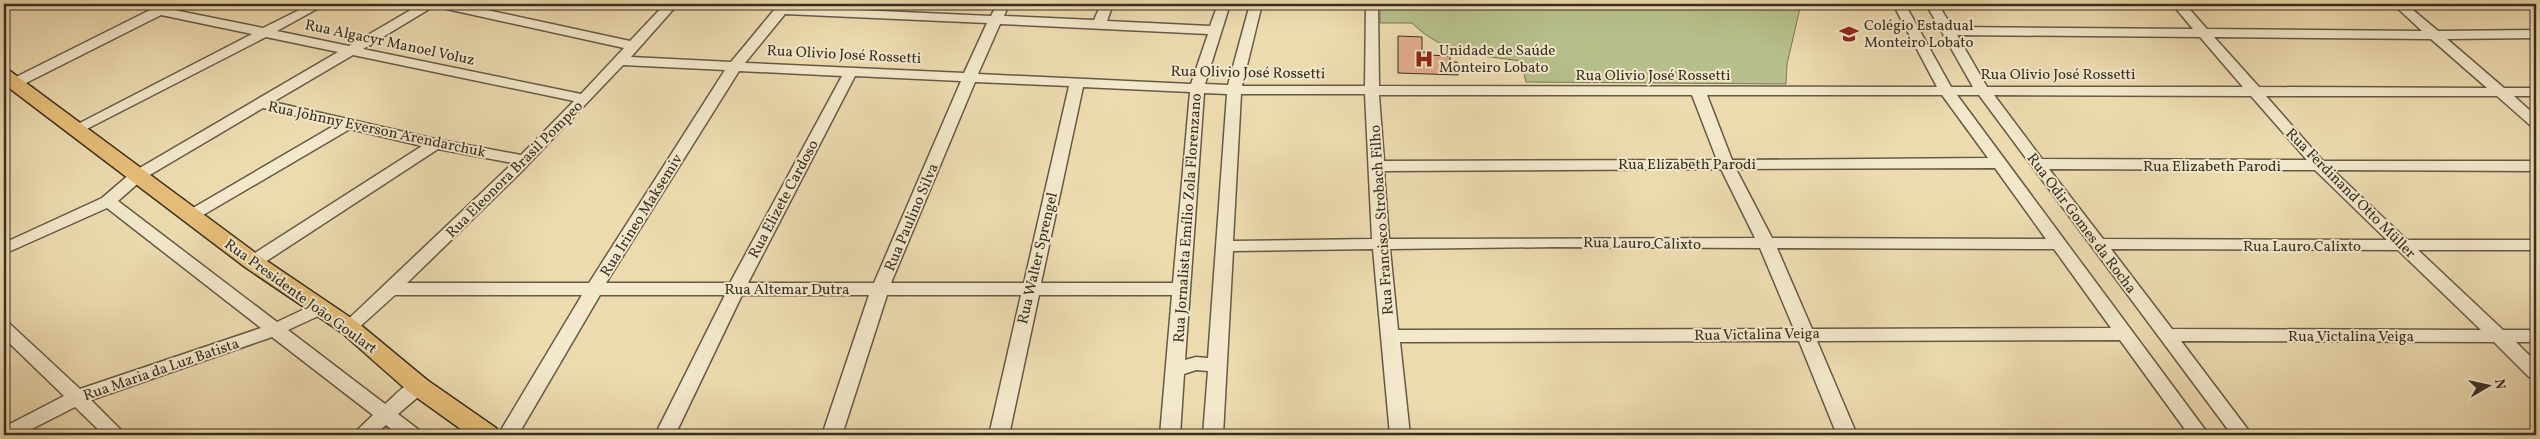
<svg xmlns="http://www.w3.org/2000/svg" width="2540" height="439" viewBox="0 0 2540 439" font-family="Vollkorn,serif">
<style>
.green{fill:#b7c08c;stroke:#787856}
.building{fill:#e4ae8f;stroke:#392f21}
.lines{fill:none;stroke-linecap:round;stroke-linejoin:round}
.minor-casing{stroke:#665a45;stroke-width:3}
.major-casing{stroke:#392f21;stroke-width:3}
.minor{fill:#f3e8cc;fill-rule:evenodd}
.major{fill:#e6be78;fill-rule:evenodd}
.labels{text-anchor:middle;stroke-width:4;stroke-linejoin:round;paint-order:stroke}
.poi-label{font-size:15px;fill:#392f21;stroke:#f3e8cc;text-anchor:start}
.street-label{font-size:15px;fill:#392f21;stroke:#f3e8cc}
</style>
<rect width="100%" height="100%" fill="#eddbb0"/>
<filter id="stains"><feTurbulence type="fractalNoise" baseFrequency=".004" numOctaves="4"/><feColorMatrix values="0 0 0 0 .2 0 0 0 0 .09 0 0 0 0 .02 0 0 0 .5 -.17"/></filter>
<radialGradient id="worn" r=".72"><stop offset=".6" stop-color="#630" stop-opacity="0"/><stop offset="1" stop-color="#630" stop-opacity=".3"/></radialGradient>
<path class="green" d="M1380 4H1801L1787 64 1786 84 1526 82 1521 61C1478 55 1445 55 1412 23H1380Z"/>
<path class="building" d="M1398 36 1422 37V52H1427V55L1450 56V62H1457L1458 75 1398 73Z"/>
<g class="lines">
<g class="minor-casing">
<path id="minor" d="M311 4H326L277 31 349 46 421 4H459L630 41 665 4H678L631 57 731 62 779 4H792L791 7 991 16 997 4H1009L1004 16 1094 20 1101 4H1113L1107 21 1210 26 1218 4H1230L1205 84 1228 85 1250 4H1262L1242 86H1365L1366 4H1378L1379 86 1937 87 1893 4H1905L1951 87H1973L1926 4H1938L1952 27 2193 29 2172 4H2185L2207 29 2422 31 2393 4H2406L2438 31 2536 30V38L2447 39 2504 88H2536V96H2514L2536 116V127L2531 126 2497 96H2266L2323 161H2536V171L2333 170 2407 240H2536V250H2418L2503 330H2536V342H2516L2536 362V378L2529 377 2494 342 2181 341 2252 435H2232L1979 95H1957L2209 435H2189L2120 340 1817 341 1857 435H1837L1799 341 1400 342 1410 435H1390L1373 249 1233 251 1223 435H1203L1208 371 1196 370 1184 374 1180 435H1160L1172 295H1039L1009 435H989L1021 295H887L842 435H822L869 295H742L675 435H655L725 295H600L518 435H498L582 295H395L355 331H343L340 327 513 163 438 149 259 266H247L245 262 247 258 422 146 350 129 198 218H186L184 215 186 212 335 125 263 108 143 179 118 201 277 322 315 304H327L330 308 327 312 288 330 385 404C396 395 409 377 425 381L427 386 425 391 398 414 419 430 422 435H399L386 425 374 435H352L373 415 272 337 91 400 126 435H104L75 407 20 435H4V427L64 396 4 338V322L10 324 80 389 261 328 107 208 4 254V243L102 198 131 173 338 52 266 37 77 134 70 130 72 127 252 34 161 15 20 86H10L8 83 10 80 154 8 159 7 263 28ZM436 5 442 8 624 48 581 94 363 49ZM785 14 987 23 964 73 745 63ZM1000 24 1208 34 1191 84 978 74ZM1957 35 2200 37 2243 87H1987ZM2214 37 2431 39 2487 88 2259 87ZM353 55 574 101 521 155 435 139 273 102ZM623 65 725 70 589 283H407L520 173ZM739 71 842 76 730 283H606ZM855 76 961 81 874 283H748ZM975 82 1069 86 1024 283H891ZM1083 87 1190 92 1173 283H1041ZM1204 93 1227 94 1208 358 1196 357 1185 360ZM1241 94H1365L1372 239 1233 241ZM1379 95H1692L1717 160 1384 161ZM1707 95H1942L1988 158 1732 160ZM1994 95 2251 96 2307 160 2042 159ZM1995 168 2046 239 1772 238 1736 169ZM1721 169 1755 238 1389 239 1384 171ZM2049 169 2315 170 2387 240 2103 239ZM1555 247 1760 248 1794 329 1398 330 1390 249ZM1777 248 2054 249 2111 328 1812 329ZM2111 249 2398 250 2481 330 2172 329Z"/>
</g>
<g class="major-casing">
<path id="major" d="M4 69 10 71 261 257 357 322 427 380 496 428 500 435H469L409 392 341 332 245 267 4 84Z"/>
</g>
<use href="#minor" class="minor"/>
<use href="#major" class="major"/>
</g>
<defs>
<g id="school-bare" transform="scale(1.5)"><path d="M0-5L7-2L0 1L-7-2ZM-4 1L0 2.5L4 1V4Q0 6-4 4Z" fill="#8f2418" stroke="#f3e8cc" stroke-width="2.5" paint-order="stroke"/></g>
<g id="hospital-bare" transform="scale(1.5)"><path d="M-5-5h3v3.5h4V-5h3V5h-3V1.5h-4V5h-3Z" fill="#8f2418" stroke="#f3e8cc" stroke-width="2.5" paint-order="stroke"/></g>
</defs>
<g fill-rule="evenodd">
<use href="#school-bare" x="1849" y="34"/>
<use href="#hospital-bare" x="1424" y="59"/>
</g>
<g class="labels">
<g class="poi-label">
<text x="1864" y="30">Colégio Estadual<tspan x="1864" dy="17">Monteiro Lobato</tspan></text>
<text x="1439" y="55">Unidade de Saúde<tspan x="1439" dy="17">Monteiro Lobato</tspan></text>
</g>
<g class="street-label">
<text transform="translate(390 42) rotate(12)" y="5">Rua Algacyr Manoel Voluz</text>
<text transform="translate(844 54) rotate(3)" y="5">Rua Olivio José Rossetti</text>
<text transform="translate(1248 72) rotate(1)" y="5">Rua Olivio José Rossetti</text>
<text x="2058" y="79">Rua Olivio José Rossetti</text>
<text x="1653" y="80">Rua Olivio José Rossetti</text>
<text transform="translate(377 129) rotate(12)" y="5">Rua Johnny Everson Arendarchuk</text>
<text x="1687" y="169">Rua Elizabeth Parodi</text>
<text x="2212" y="171">Rua Elizabeth Parodi</text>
<text transform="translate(514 169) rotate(-45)" y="5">Rua Eleonora Brasil Pompeo</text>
<text transform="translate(2351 193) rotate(45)" y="5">Rua Ferdinand Otto Müller</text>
<text transform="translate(783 199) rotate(-62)" y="5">Rua Elizete Cardoso</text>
<text transform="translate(641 215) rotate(-58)" y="5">Rua Irineo Maksemiv</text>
<text transform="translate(911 217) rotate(-67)" y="5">Rua Paulino Silva</text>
<text transform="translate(1187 218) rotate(-86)" y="5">Rua Jornalista Emílio Zola Florenzano</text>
<text transform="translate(1381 220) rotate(-94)" y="5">Rua Francisco Strobach Filho</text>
<text transform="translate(2082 223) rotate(53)" y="5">Rua Odir Gomes da Rocha</text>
<text transform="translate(1642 243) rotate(1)" y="5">Rua Lauro Calixto</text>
<text x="2302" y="251">Rua Lauro Calixto</text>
<text transform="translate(1037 258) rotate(-77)" y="5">Rua Walter Sprengel</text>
<text x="787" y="294">Rua Altemar Dutra</text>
<text transform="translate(301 296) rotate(36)" y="5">Rua Presidente João Goulart</text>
<text transform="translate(1757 334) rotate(-1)" y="5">Rua Victalina Veiga</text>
<text x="2351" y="341">Rua Victalina Veiga</text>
<text transform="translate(161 369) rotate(-19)" y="5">Rua Maria da Luz Batista</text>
</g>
</g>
<rect width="2540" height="439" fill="none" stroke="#eddbb0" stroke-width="20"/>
<rect x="5" y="5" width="2530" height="429" fill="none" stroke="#392f21" stroke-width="2.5"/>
<rect x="10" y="10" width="2520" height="419" fill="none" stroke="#392f21"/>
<g transform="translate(2488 386) rotate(81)" stroke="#f3e8cc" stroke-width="4" paint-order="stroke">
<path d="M0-4L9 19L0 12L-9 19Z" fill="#392f21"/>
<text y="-8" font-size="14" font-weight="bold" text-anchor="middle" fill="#392f21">N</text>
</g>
<rect width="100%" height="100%" filter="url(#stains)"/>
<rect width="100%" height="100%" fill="url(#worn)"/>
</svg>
